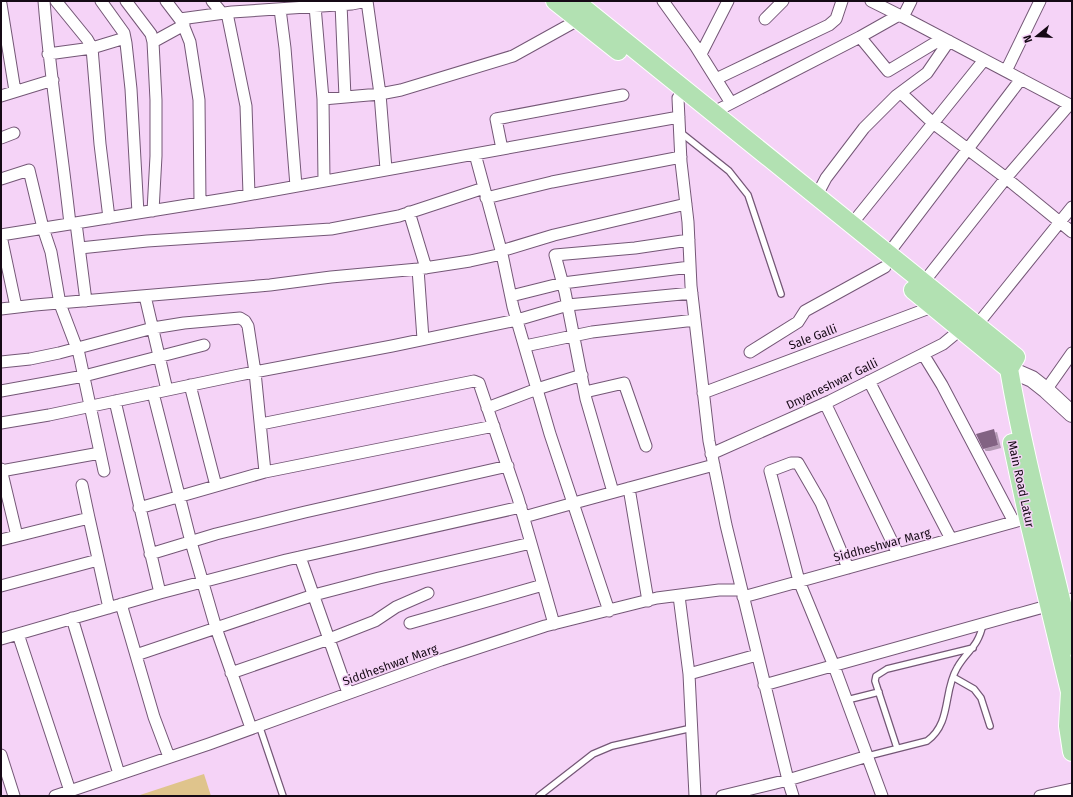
<svg xmlns="http://www.w3.org/2000/svg" width="1073" height="797" viewBox="0 0 1073 797" font-family="'Fira Sans',sans-serif">
<style>
.green{fill:#dfc48c}
.building{fill:#826483;filter:url(#shadow)}
.lines{fill:none;stroke-linecap:round;stroke-linejoin:round}
.service-casing{stroke:#745776;stroke-width:8}
.minor-casing{stroke:#745776;stroke-width:13}
.secondary-casing{stroke:#745776;stroke-width:18}
.primary-casing{stroke:#fff;stroke-width:20}
.service{stroke:#fff;stroke-width:5.5}
.minor{stroke:#fff;stroke-width:11}
.secondary{stroke:#fff;stroke-width:16}
.primary{stroke:#b2e1b2;stroke-width:18}
.labels{text-anchor:middle;stroke-width:3;stroke-linejoin:round;paint-order:stroke}
.street-label{font-size:12px;fill:#150915;stroke:#f5d3f7}
</style>
<defs>
<filter id="shadow"><feDropShadow dx="3" dy="3" stdDeviation="0" flood-color="#0004"/></filter>
</defs>
<rect width="100%" height="100%" fill="#f5d3f7"/>
<path class="green" d="M204 774 211 796H137Z"/>
<path class="building" d="M994 429 998 445 983 449 976 434Z"/>
<g class="lines">
<g class="service-casing">
<path id="service" d="M680 132 729 171 748 195 781 294
M953 677 974 689 981 698 990 726
M847 700 879 692
M259 725 283 796
M897 748 875 681 876 676 887 669 973 648
M868 756 927 741C952 723 943 691 957 668 967 650 978 648 983 624
M539 796 593 754 612 746 692 728"/>
</g>
<g class="minor-casing">
<path id="minor" d="M44 1C50 76 62 150 70 224
M56 1 87 39 92 48 100 144 109 218
M101 1 124 33 126 43 131 89 138 213
M126 1 151 34 153 42 156 100V156L153 211
M166 1 182 22 190 42 199 100 200 203
M212 1 222 13
M367 1 380 94 386 169
M663 1 696 47 731 103
M871 1 903 17
M911 1 903 17 1072 106
M1 4 15 91
M341 4 345 97
M315 6 323 99 324 181
M280 9 285 48 296 186
M227 13 246 106 249 194
M180 19 232 12 352 4 367 1
M765 19 783 1
M860 37 888 71 943 38
M153 42 184 25
M48 54 92 48 125 38
M701 54 728 1
M1006 71 1040 1
M716 79 829 25 836 19 842 1
M901 93 933 123 1006 178 1072 232
M1 96 53 80
M678 98 681 162 688 222 691 286 709 441 726 525 788 780 793 796
M323 99 380 94 401 90 513 56 578 20
M714 112 860 37 899 15
M1 138 14 133
M502 149 496 119 623 95
M475 154 502 254 513 307 550 434 609 611
M1 179 29 170 43 228 51 252 60 304 79 354 104 471
M816 197 826 178 864 128 896 96 927 73 949 41
M486 198 552 182 681 157
M409 212 426 268
M76 223 86 301
M851 225 984 60
M1 235 231 198 679 117
M1 236 16 307
M80 248 147 241 331 229 399 216 484 188
M501 251 554 235 686 204
M888 254 1021 79
M418 269 423 339
M923 283 1006 178 1069 105
M145 296 167 390
M511 296 563 283 690 267
M1 309 35 305 270 285 331 277 418 269 470 261 502 254
M977 325 1072 207
M525 346 592 332 695 320
M750 352 798 322 805 311 885 267
M923 354 942 385 1014 522
M1 362 30 359 59 353 153 328 184 323 240 318 245 321 248 326 255 372 265 472
M869 381 951 539
M190 385 216 486
M1046 390 1072 353
M1 391 84 376 204 345
M585 392 624 383 646 446
M153 393 191 542 216 628 251 728
M703 393 932 307
M115 401 160 593
M825 403 898 554
M487 408 537 389 582 375
M1 423 49 415 239 375 392 346 517 320 568 305 692 293
M261 424 474 381 479 383 518 498 543 585 410 623
M711 454 830 401 943 344 960 330
M1 469 17 536
M1 471 100 453
M82 485 89 518
M629 488 648 601
M613 492 586 399 565 292 555 255 635 248 689 240
M139 508 265 472 494 426
M524 517 574 503 714 465
M1 540 89 518 109 608
M150 554 216 534 305 512 508 466
M300 557 348 693
M848 568 821 503 798 463H791L770 471 799 581 834 666 882 796
M543 585 554 624
M1 586 98 560
M679 596 689 674
M743 597 1028 518
M121 604 154 717 169 757
M72 618 119 774
M18 634 70 791
M1 639 160 593 286 560 521 507
M136 655 314 595 379 578 531 543
M231 673 329 639 375 621 396 607 428 593
M764 685 1072 599
M1 755 14 796
M55 796 209 744 441 660 545 626 657 598 719 590H741
M695 796 689 674 757 655
M722 796 788 780 868 756
M1040 796 1072 789"/>
</g>
<g class="secondary-casing">
<path id="secondary" d="M1009 369 1032 379 1046 390 1072 414"/>
</g>
<g class="primary-casing">
<path id="primary" d="M555 1 618 51
M575 1 1016 357 1009 369C1025 463 1051 554 1072 646
M913 290 1009 369
M1012 443 1028 518 1070 692 1068 726 1072 752"/>
</g>
<use href="#service" class="service"/>
<use href="#minor" class="minor"/>
<use href="#secondary" class="secondary"/>
<use href="#primary" class="primary"/>
</g>
<g class="labels">
<g class="street-label">
<text transform="translate(813 337) rotate(-21)" y="4">Sale Galli</text>
<text transform="translate(832 384) rotate(-26)" y="4">Dnyaneshwar Galli</text>
<text transform="translate(1021 484) rotate(78)" y="4">Main Road Latur</text>
<text transform="translate(882 545) rotate(-15)" y="4">Siddheshwar Marg</text>
<text transform="translate(390 665) rotate(-20)" y="4">Siddheshwar Marg</text>
</g>
</g>
<rect width="1073" height="797" fill="none" stroke="#150915" stroke-width="4"/>
<g transform="translate(1037 36) rotate(252)" stroke="#f5d3f7" stroke-width="3" paint-order="stroke">
<path d="M0-3L7 15L0 10L-7 15Z" fill="#150915"/>
<text y="-6" font-size="11" font-weight="bold" text-anchor="middle" fill="#150915">N</text>
</g>
</svg>
